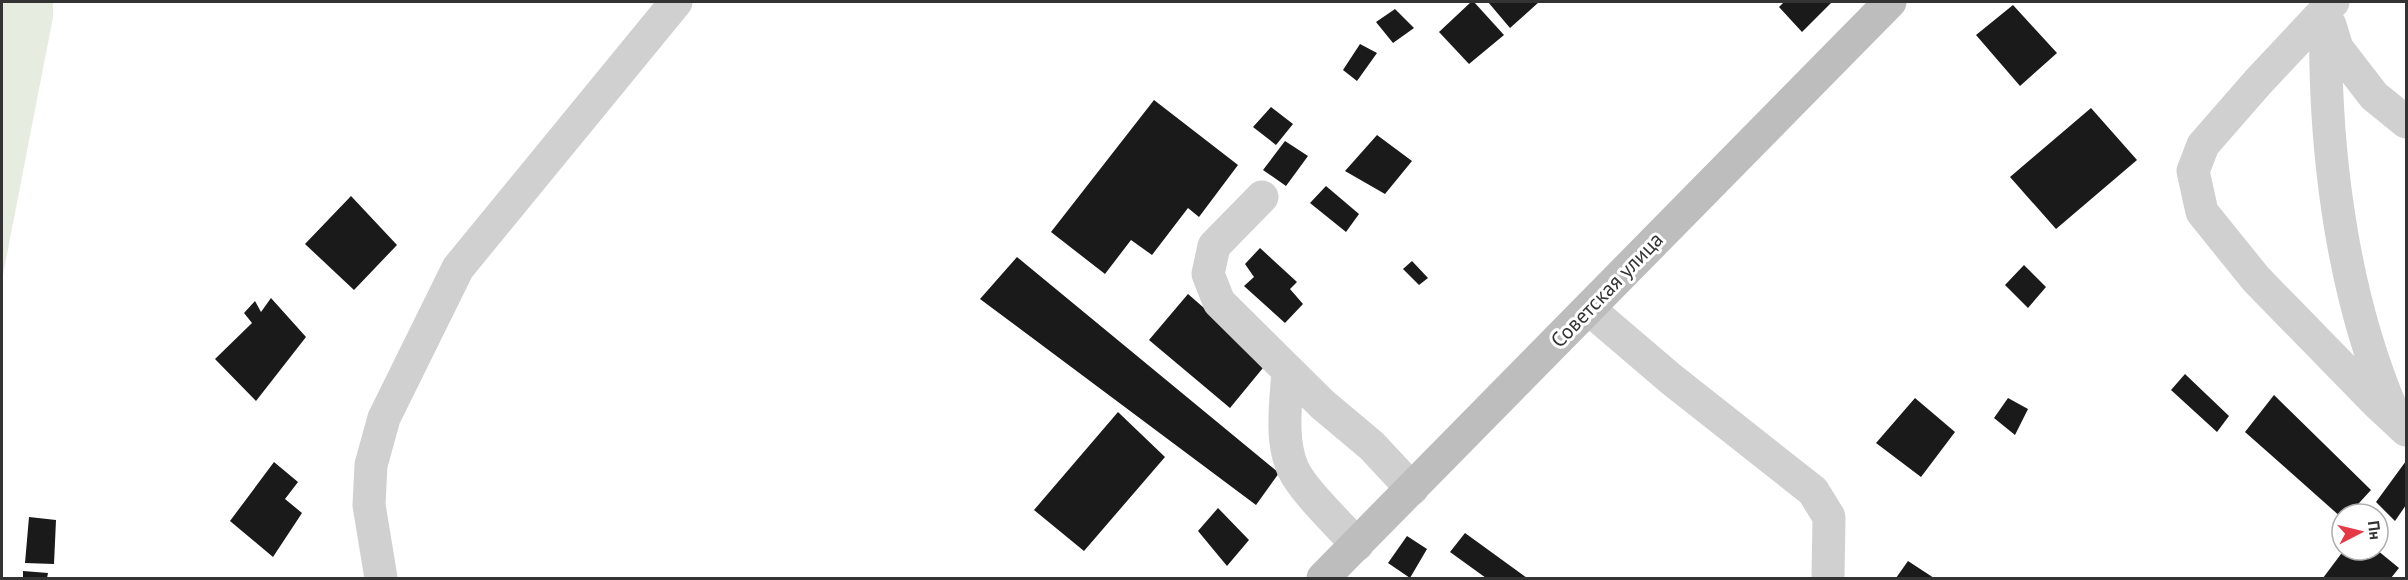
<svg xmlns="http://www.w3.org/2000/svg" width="2408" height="580" viewBox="0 0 2408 580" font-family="'PT Sans',sans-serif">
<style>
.green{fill:#e6ecdf}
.building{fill:#1a1a1a}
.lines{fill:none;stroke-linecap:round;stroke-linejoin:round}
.street{stroke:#d0d0d0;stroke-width:33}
.secondary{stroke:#bdbdbd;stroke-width:33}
.labels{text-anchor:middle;stroke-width:6;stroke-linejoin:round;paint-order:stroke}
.street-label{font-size:21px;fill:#333;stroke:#fff}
</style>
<rect width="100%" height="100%" fill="#fff"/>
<path class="green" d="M2 2H53V17L2 280Z"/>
<path class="building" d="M1471 2H1474L1504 35 1469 64 1439 32Z
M1488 2H1539L1510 28Z
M1784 2H1832L1802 32 1779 7Z
M2013 5 2057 53 2020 86 1976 35Z
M1395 9 1414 28 1393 43 1376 22Z
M1360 44 1377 53 1357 81 1343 70Z
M1154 100 1238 165 1199 217 1188 208 1152 255 1131 240 1105 274 1051 232Z
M1271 107 1293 124 1276 145 1253 127Z
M2091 108 2137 160 2056 229 2010 177Z
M1377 135 1412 161 1385 194 1345 171Z
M1285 141 1308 156 1286 186 1263 170Z
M1326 186 1359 214 1346 232 1310 203Z
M351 196 397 245 354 290 305 244Z
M1260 248 1297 282 1290 289 1303 304 1285 323 1244 286 1254 277 1245 264Z
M1017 257 1279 473 1256 505 980 299Z
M1412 261 1428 278 1419 285 1403 269Z
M2024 265 2046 287 2028 308 2005 285Z
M1188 294 1267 363 1230 408 1149 340Z
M271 298 306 337 256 401 215 359 252 323 244 313 255 301 261 312Z
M2185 374 2229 416 2217 432 2171 390Z
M2274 395 2371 490 2349 514H2342V518L2245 432Z
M1915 398 1955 432 1921 477 1876 443Z
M2008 398 2028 409 2015 435 1994 418Z
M1118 412 1165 457 1084 551 1034 510Z
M2406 461V505L2395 521 2376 502Z
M274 462 298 482 285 499 302 513 273 557 230 521Z
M1218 508 1249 540 1227 566 1198 531Z
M29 517 56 520 54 564 25 563Z
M1465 533 1527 578H1486L1450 552Z
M1407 536 1427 549 1410 578 1388 563Z
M2344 550H2377L2399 568 2391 578H2323Z
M1908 561 1934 578H1896Z
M23 571 48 573 47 578H23Z"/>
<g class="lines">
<path class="street" d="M2333 2 2258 82 2203 145 2193 171 2202 212 2256 279 2378 404 2406 430
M2326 9C2323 141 2340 288 2392 410
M2330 25 2337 48 2374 96 2406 122
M1262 197 1214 246 1208 274 1219 302 1322 404 1372 446 1412 489
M1589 309 1671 379 1813 491 1829 517 1828 578
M1288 371C1286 401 1280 440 1293 469 1304 492 1339 524 1357 545
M381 578 369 505 371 465 384 418 458 268 676 2"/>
<path class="secondary" d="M1323 578 1890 2"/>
</g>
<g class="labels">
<g class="street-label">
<text transform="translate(1607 290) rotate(-46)" y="7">Советская улица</text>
</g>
</g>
<rect width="2408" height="580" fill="none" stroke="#333333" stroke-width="6"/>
<g transform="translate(2360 532) rotate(83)"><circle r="28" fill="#ffffff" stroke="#adadad" stroke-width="1.5"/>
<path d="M0-4.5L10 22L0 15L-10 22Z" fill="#e63946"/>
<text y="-9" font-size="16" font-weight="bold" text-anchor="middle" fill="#333333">Пн</text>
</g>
</svg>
